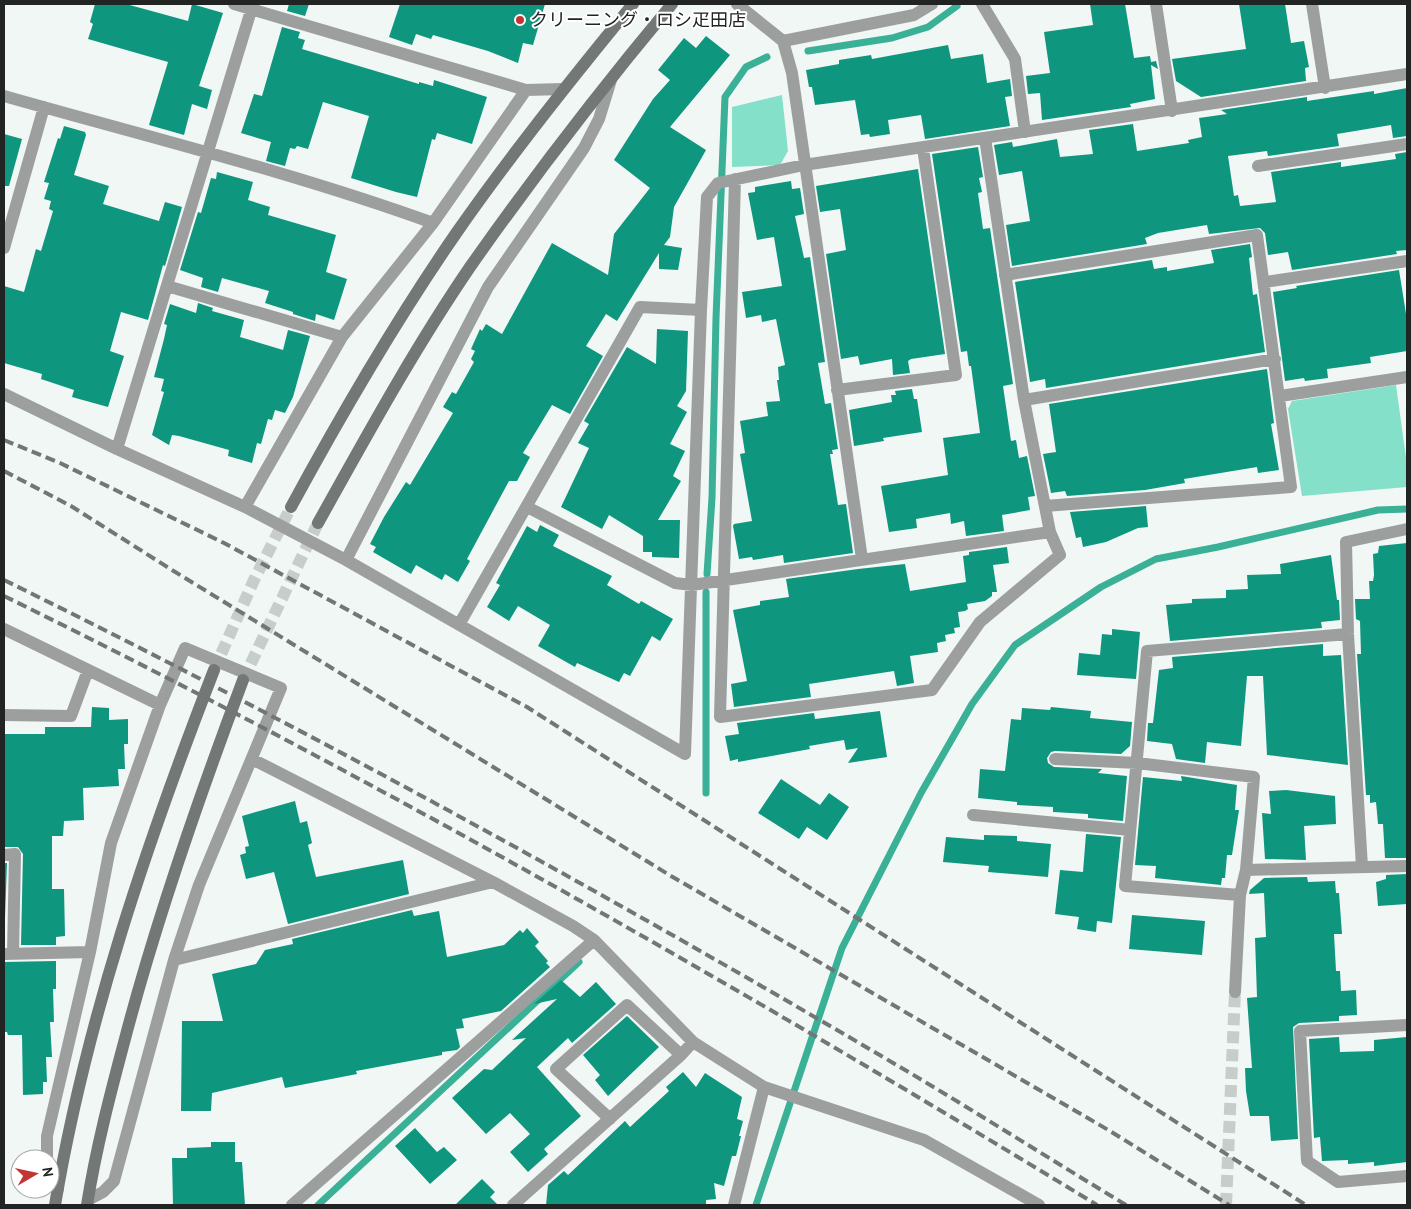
<svg xmlns="http://www.w3.org/2000/svg" width="1411" height="1209" viewBox="0 0 1411 1209" font-family="'PT Sans','Noto Sans JP',sans-serif">
<style>
.green{fill:#84e0c9}
.lines{fill:none;stroke-linecap:round;stroke-linejoin:round}
.stream{stroke:#3ab097;stroke-width:7}
.building{fill:#0e967e}
.street-tunnel{stroke:#c7cdca;stroke-width:12;stroke-dasharray:12 6;stroke-linecap:butt}
.secondary-tunnel{stroke:#c7cdca;stroke-width:12;stroke-dasharray:12 6;stroke-linecap:butt}
.street{stroke:#9d9f9f;stroke-width:12}
.secondary{stroke:#737776;stroke-width:12}
.rail{stroke:#727675;stroke-width:4;stroke-dasharray:10 5;stroke-linecap:butt}
.poi-dot{fill:#c33433;stroke:#fff;stroke-width:2}
.labels{text-anchor:middle;stroke-width:4;stroke-linejoin:round;paint-order:stroke}
.poi-label{font-size:18px;fill:#222424;stroke:#fff;text-anchor:start}
</style>
<rect width="100%" height="100%" fill="#f0f7f4"/>
<path class="green" d="M782 95 788 151 780 165 732 167V107Z
M1396 385 1407 465V487L1302 496 1288 409 1292 401Z"/>
<g class="lines">
<path class="stream" d="M808 51 892 38 928 27 957 6
M707 574 712 498 716 318 725 97 746 67 767 57
M706 793V592
M318 1205 579 962
M756 1205 842 948 921 793 972 704 1015 645 1101 587 1156 559 1218 547 1378 510 1407 509"/>
</g>
<path class="building" d="M95 4H126L188 21 192 4 223 13 199 86 212 90 207 109 192 104 184 135 149 125 168 62 88 39 93 24 90 22Z
M289 4H309L305 16 287 11Z
M400 4H545L533 45 523 43 518 63 488 51 433 35 431 39 416 34 412 45 389 37Z
M1090 4H1125L1134 58 1150 56 1151 62 1156 61 1158 69 1151 65 1155 99 1130 104 1131 107 1042 120 1040 93 1028 94 1026 76 1050 73 1044 32 1093 25Z
M1239 4H1285L1291 43 1304 41 1309 67 1305 68 1306 81 1201 97 1176 81 1172 59 1246 49Z
M282 27 300 32 298 38 305 40 302 49 419 84V82L433 86 434 80 487 97 472 144 437 133 435 140 432 139 417 197 396 192 351 178 369 116 323 102 308 149 297 146 295 149 290 148 285 166 266 161 271 142 241 133 254 94 262 96Z
M706 36 730 55 670 127 706 150 674 207 670 237 664 245 682 248 678 270 659 269V253L617 321 606 314 586 346 603 356 570 414 552 405 523 453 530 457 517 481H509L467 559 470 561 458 582 445 574 442 580 416 565 411 574 373 552 376 547 370 544 384 517 406 482 410 485 453 413 443 407 452 392 456 394 474 362 471 359 475 351 471 349 480 329 482 331 486 324 502 334 552 243 608 275 614 234 650 188 614 160 653 99 670 80 658 70 684 38 696 48Z
M948 45 951 59 983 54 987 83 1010 79 1012 96 1005 97 1010 126 925 139 921 115 888 120 890 134 870 137 869 134 861 135 855 100 815 105 812 87H809L806 70 839 64V60L871 55 872 59Z
M1407 88V136L1393 138 1391 125 1337 134 1339 146 1268 156 1267 151 1228 156 1234 196 1238 195 1240 206 1276 202 1271 172 1341 162V167L1396 159 1395 154 1407 152V250L1396 251 1397 254 1292 270 1288 252 1268 255 1265 233 1260 228 1209 234 1207 225 1158 233 1145 238 1147 244 1012 266 1006 225 1030 221 1022 171 999 175 994 145 1012 142 1013 147 1057 139 1060 157 1093 154 1089 130 1133 124 1137 151 1189 143 1188 140 1202 137 1199 118 1227 114 1221 110 1307 97V101L1374 91V94Z
M64 126 85 132 86 135 74 175 109 186 103 204 159 221 165 202 182 207 165 266 163 265 148 320 121 312 110 351 124 356 108 407 72 397 74 390 41 379 42 374 4 363V286L24 292 36 249 41 251 53 211 49 209 51 201 44 199 49 183 44 182 58 138 60 139Z
M4 134 22 139 9 186H4Z
M978 147 983 177 979 178 982 192 978 193 983 229 990 228 1013 384 1003 386 1011 441 1016 440 1019 458 1027 456 1035 496 1028 497 1030 510 1002 515 1004 531 966 536 964 521 951 524 950 513 916 519 917 528 889 532 881 486 948 475 943 438 980 433 971 366H969L967 351 961 352 932 154Z
M918 169 945 354 911 359 908 361 910 373 893 375 892 359 860 365 858 356 841 359 826 254 846 250 840 209 820 212 816 186Z
M217 172 253 182 248 200 270 207 268 215 336 235 326 272 347 279 334 320 316 314 315 321 293 314V312L265 303 269 291 222 278 218 292 201 287 203 278 180 270 198 212 201 213 211 178 216 179Z
M791 181 792 189 800 188 804 214 795 216 804 258 810 257 825 362 818 363 825 404 831 403 838 449 832 450 833 454H830L838 505 846 504 853 553 784 563 783 555 753 560 752 557 739 559 733 526 734 524 752 521 740 454 745 453 740 421 768 416 766 402 780 401 777 380H779L778 367 785 365 776 319 762 322 761 315 746 318 742 292 782 286 774 237 757 240 748 193 755 192V187Z
M1250 244 1252 257 1249 258 1253 295 1257 294 1265 352 1046 388 1045 379 1030 382 1015 282 1152 260 1154 269 1167 267V271L1214 263 1211 250Z
M1399 270 1407 320V351L1370 357 1371 363 1327 369 1328 378 1305 381 1304 378 1285 381 1273 292 1297 288 1296 286Z
M198 303 213 308 212 311 244 320 240 337 283 350 288 330 310 336 293 397 285 413 275 410 272 420 268 419 261 444 257 443 252 463 228 456 229 450 179 436 172 435 169 445 152 435 164 392 161 391 164 379 154 377 164 339 167 325 164 324 170 304 196 313Z
M657 329 688 331 686 391 677 406 687 412 670 444 685 451 673 476 681 481 658 520H680L679 558 652 557V552H643V536L609 515 602 529 561 507 589 448 578 443 589 424 584 421 627 347 656 364Z
M1267 369 1274 423 1271 424 1279 470 1258 473 1257 467 1184 479 1185 483 1145 490 1067 496 1065 491 1051 493 1043 454 1056 452 1049 404Z
M912 389 914 399H917L922 432 883 438 884 441 854 446 849 410 892 402 891 395H896L895 391Z
M1146 506 1148 527 1138 528 1106 542 1083 547 1081 537 1076 538 1070 512Z
M540 525 559 535 553 546 612 576 607 585 639 604 641 601 673 619 660 641 652 636 630 676 624 673 619 682 577 663 575 667 538 646 550 625 518 606 509 621 487 607 500 585 496 583 527 526 537 532Z
M1407 543V858H1385L1383 824H1378L1376 802 1370 803V795H1366L1357 654H1361L1360 621 1356 619 1355 599H1370L1369 581H1373L1374 575 1373 554 1378 553 1379 546Z
M1007 547 1009 563 993 565 997 592H992V596L985 601 967 604 968 609 965 611 958 612 960 627 954 628 955 633 945 635 946 641 937 643 938 652 910 656 914 683 897 686 894 671 809 684 811 697 734 707 731 684 747 681 733 610 760 605V601L789 597 786 579 858 569 905 564 910 591 966 582 963 556 969 555V552Z
M1331 555 1337 600H1339L1340 620 1321 622 1322 628 1170 641 1166 605 1192 603V599L1226 598V590L1248 589 1247 575 1281 574 1280 564Z
M1112 629 1140 632 1136 679 1077 675 1079 653 1100 655 1102 634 1112 635Z
M1323 644V656L1341 655 1348 765 1267 755 1263 676H1247L1241 746 1207 742 1205 763 1176 759 1172 744 1147 741 1148 723H1153L1159 670 1173 668 1172 657Z
M92 707 109 708V720L128 719V744H124L125 769H118L119 786 83 788 84 820 64 821 63 836H52V889H64L65 936 56 937V945H21L23 854 18 847H4V734H45V727H91Z
M1051 707 1091 711 1090 718 1132 722 1130 746 1121 754 1055 751 1051 752 1047 758 1048 763 1054 767 1102 769 1098 773 1127 776 1123 821 1088 818V814L1053 812V807L1017 805V802L978 798 980 769 1005 771 1011 719 1021 720 1022 708 1050 710Z
M880 711 887 757 848 763 858 748 846 750 844 740 809 746 810 749 738 762V759L730 761 725 736 739 734 737 723 814 713 815 719Z
M1181 776 1237 785 1235 810H1239L1232 855H1227L1225 878H1222L1221 885 1155 878 1156 866 1135 865 1143 777 1182 781Z
M781 779 820 805 829 793 849 807 827 840 807 827 799 839 758 813Z
M1286 790 1335 796 1336 824 1304 826 1306 860 1265 859 1262 813 1271 814 1269 791Z
M295 801 300 823 307 821 312 843 308 845 316 877 403 860 409 894 288 924 274 872 246 879 240 855 246 853 245 847 249 846 242 816Z
M1086 834 1121 837 1112 923 1097 921 1096 932 1077 929 1079 917 1055 914 1060 870 1083 872Z
M984 835 1017 836V841L1051 844 1048 877 988 872 989 866 943 862 946 837 984 840Z
M4 863H7L4 946Z
M1407 874V904L1378 906 1376 882 1386 879V875Z
M1307 877 1308 882 1335 881 1336 893H1339L1342 934H1334L1336 971H1340L1341 991 1356 990 1357 1015 1339 1016V1021L1299 1023 1293 1027 1298 1139 1271 1141 1269 1116H1250L1246 1091 1245 1068H1252L1247 998 1257 997 1255 938 1266 937 1264 893 1249 894 1250 890 1264 878Z
M412 910 414 916 439 911 447 957 504 945 520 930 523 933 527 928 539 942 535 946 548 961 546 963 550 967 501 1011 462 1019 464 1028 456 1029 460 1047 457 1050 442 1052V1055L356 1071 357 1074 285 1088 282 1077 212 1093 211 1111H181L182 1021H223L212 974 256 964 265 950 293 944 292 939Z
M1132 915 1205 921 1202 955 1129 949Z
M56 961V989H53L54 1022H50L52 1057H46L47 1082H43V1094L23 1095 22 1035H8L7 1032H4V962Z
M561 980 580 997 596 982 616 1004 572 1043 568 1038 537 1067 581 1116 544 1149 548 1154 528 1172 510 1152 530 1134 510 1113 486 1134 452 1098 484 1069 492 1070 526 1038 512 1040 557 999 534 1004Z
M627 1016 659 1047 608 1096 595 1080 600 1075 583 1055Z
M1339 1037 1340 1052 1374 1051V1040L1407 1037V1162L1374 1166V1162L1348 1164V1160L1322 1161 1320 1137 1314 1138 1309 1039Z
M683 1072 696 1087 705 1073 742 1097 737 1119 743 1121 739 1136H741L736 1156H732L724 1186 714 1183 716 1199 706 1200V1205H546L548 1185 564 1171 568 1175 625 1121 630 1127 669 1091 666 1087Z
M415 1128 437 1152 444 1147 457 1160 430 1184 395 1146Z
M211 1142H235V1162H242L245 1205H173L172 1158H187V1148L211 1147Z
M482 1179 495 1192 490 1197 498 1205H455Z"/>
<g class="lines">
<path class="street-tunnel" d="M1226 1205 1235 992"/>
<path class="secondary-tunnel" d="M214 670 254 580 291 507
M243 680 318 523"/>
<path class="street" d="M234 4 526 90 563 89
M737 4 783 41 792 73 862 559
M982 4 1015 59 1025 132
M1156 4 1172 111
M1312 4 1325 88
M783 41 914 15 932 4
M4 96C148 137 292 172 433 223
M1258 166 1407 144
M735 179 720 717 932 690 980 622 1060 555 1050 532
M4 248 44 107
M1005 275 1257 235 1291 487 1045 506
M1265 282 1407 261
M167 286 342 337
M837 390 956 375 923 148
M4 394 117 449 245 507 346 560 685 754 701 310 707 197 718 183 804 165 1407 74
M1280 396 1407 377
M1024 400 1275 359
M117 449 253 4
M245 507 342 337 433 223 526 90
M527 507 675 583 692 585 1050 532 1024 400 985 138
M346 560 488 287 584 148 599 119 611 80
M460 623 640 307 701 310
M4 629 160 705
M1348 634 1147 651 1125 886 1240 895 1246 870 1407 866
M4 715 71 716 88 670
M252 759 493 882
M1055 759 1137 763 1254 777 1246 870
M973 815 1130 830
M4 855 15 854 13 954
M1362 867 1348 634 1346 542 1407 529
M4 954 90 952
M174 960 493 882 573 926 594 940 693 1042 764 1087 734 1205
M1235 992 1240 895
M1407 1025 1300 1031 1307 1161 1338 1182 1407 1176
M764 1087 924 1140 1039 1205
M610 1119 556 1069 627 1005 681 1055
M47 1159V1136L90 952 111 843 160 705 185 648 281 688 199 885 174 960 114 1181 103 1192 88 1200
M50 1166 58 1189
M292 1205 594 940
M513 1205 681 1055 693 1042"/>
<path class="secondary" d="M291 507C342 413 396 320 457 232 512 153 572 78 633 4
M318 523C366 437 414 349 470 267 534 176 601 89 672 4
M55 1205C86 1021 147 843 214 670
M87 1205C96 1148 111 1091 126 1035 158 914 199 797 243 680"/>
<path class="rail" d="M4 440 60 463 224 543 527 707 1306 1205
M4 471 71 506 172 570 671 876 1110 1131 1229 1205
M4 580C303 727 596 888 883 1057 965 1105 1045 1156 1126 1205
M4 596C379 780 741 988 1097 1205"/>
</g>
<circle class="poi-dot" cx="520" cy="20" r="5"/>
<g class="labels">
<g class="poi-label">
<text x="530" y="26">クリーニング・ロシ疋田店</text>
</g>
</g>
<rect width="1411" height="1209" fill="none" stroke="#222424" stroke-width="10"/>
<g transform="translate(35 1174) rotate(81)"><circle r="24" fill="#ffffff" stroke="#a7a7a7"/>
<path d="M0-4L9 19L0 12L-9 19Z" fill="#c33433"/>
<text y="-8" font-size="14" font-weight="bold" text-anchor="middle" fill="#222424">N</text>
</g>
</svg>
